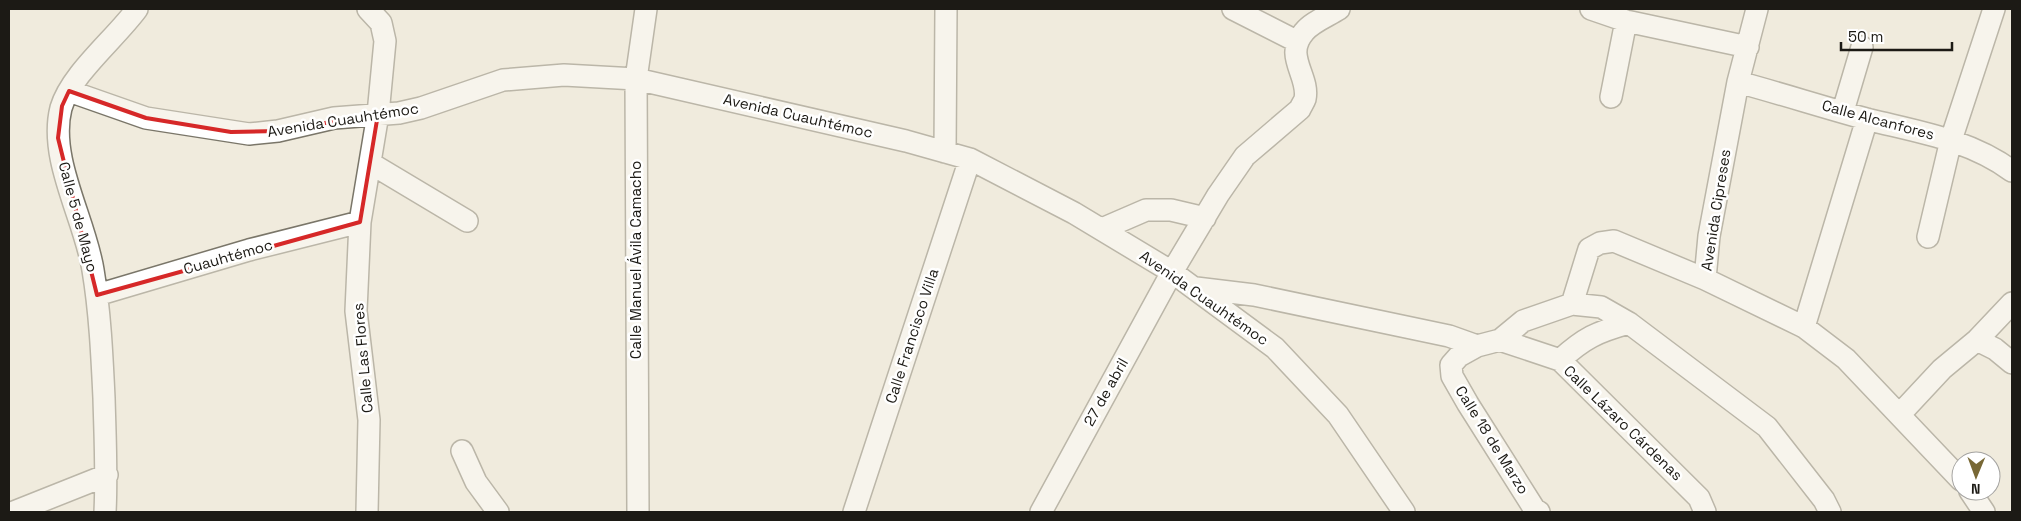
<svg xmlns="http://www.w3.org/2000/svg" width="2021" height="521" viewBox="0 0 2021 521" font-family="'Space Grotesk',sans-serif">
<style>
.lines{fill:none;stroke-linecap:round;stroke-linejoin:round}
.minor-casing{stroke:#7a7669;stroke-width:24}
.minor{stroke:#fff;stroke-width:21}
.marked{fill:none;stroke:#d62828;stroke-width:4;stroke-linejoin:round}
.labels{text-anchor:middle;stroke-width:5;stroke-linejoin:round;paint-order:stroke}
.street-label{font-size:15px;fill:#1c1a15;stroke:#fff}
</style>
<rect width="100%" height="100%" fill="#f0ebdd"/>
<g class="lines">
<g class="minor-casing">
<path id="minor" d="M1233 9 1298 42
M1591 9 1626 21 1748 47
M1757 9 1738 82 1709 236 1705 279 1804 327 1846 359 1961 480
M1738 82C1782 94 1826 108 1870 120 1919 132 1970 140 2012 171
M69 91 146 118 249 134 278 131 334 118 399 113 421 108 503 80 564 75 636 79 906 141 970 159 1074 213 1172 272 1275 348 1338 415 1404 512
M1611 97 1626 21
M1843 111 1862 47
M945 152 946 9
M370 163 467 221
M1102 229 1146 210H1171L1205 218
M1928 237 1951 140 1994 9
M1196 288 1254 295 1449 336 1477 346
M97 295 249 250 360 222
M1572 304 1589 249 1600 243 1614 241 1705 279
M1804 327 1867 119
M1500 340 1560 360 1699 498 1705 512
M1977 340 1995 349 2012 363
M1560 360C1584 338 1597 332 1629 323
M1900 414 1942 369 1977 340 2012 303
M462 451 476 482 498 512
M1970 491 1984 512
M14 512 107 475
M105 512C107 474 105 436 104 398 102 356 100 312 93 270 85 219 48 159 61 108 71 74 115 39 137 9
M367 512 369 420 356 311 360 222 378 114 385 41 381 23 368 9
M638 512 636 79 646 9
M854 512 970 159
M1041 512 1172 272 1218 195 1245 156 1300 109C1301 106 1304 102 1305 99 1310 76 1283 56 1304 32 1312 22 1328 16 1339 9
M1539 512 1535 510 1468 404 1452 376 1451 365 1459 356 1477 346 1500 340 1523 321 1572 304 1601 307 1629 323 1767 427 1824 500 1830 512"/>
</g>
<use href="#minor" class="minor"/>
</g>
<path d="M0 0H2021V521H0ZM69 91 146 118 231 132 278 131 378 114 360 222 97 295 58 138 62 106Z" fill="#f0ebdd" fill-opacity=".55" fill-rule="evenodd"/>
<path class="marked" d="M69 91 146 118 231 132 278 131 378 114 360 222 97 295 58 138 62 106Z"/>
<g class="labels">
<g class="street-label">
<text transform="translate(798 116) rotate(13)" y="5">Avenida Cuauhtémoc</text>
<text transform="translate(343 120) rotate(-9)" y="5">Avenida Cuauhtémoc</text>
<text transform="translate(1878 120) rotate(15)" y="5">Calle Alcanfores</text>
<text transform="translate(1716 210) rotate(-81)" y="5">Avenida Cipreses</text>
<text transform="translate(78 217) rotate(75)" y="5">Calle 5 de Mayo</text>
<text transform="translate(228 257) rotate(-16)" y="5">Cuauhtémoc</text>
<text transform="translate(636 260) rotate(-90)" y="5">Calle Manuel Ávila Camacho</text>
<text transform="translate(1204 298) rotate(35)" y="5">Avenida Cuauhtémoc</text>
<text transform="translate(912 336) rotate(-72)" y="5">Calle Francisco Villa</text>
<text transform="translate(363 358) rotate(-95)" y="5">Calle Las Flores</text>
<text transform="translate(1106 392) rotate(-61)" y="5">27 de abril</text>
<text transform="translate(1623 423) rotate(44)" y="5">Calle Lázaro Cárdenas</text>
<text transform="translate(1492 440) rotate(58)" y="5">Calle 18 de Marzo</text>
</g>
</g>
<rect width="2021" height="521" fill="none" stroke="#1c1a15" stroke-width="20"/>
<g transform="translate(1976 476) rotate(181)"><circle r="24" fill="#ffffff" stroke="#a4a3a1"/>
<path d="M0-4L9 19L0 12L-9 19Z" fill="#786835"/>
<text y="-8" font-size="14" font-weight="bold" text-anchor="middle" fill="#1c1a15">N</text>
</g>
<path d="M1841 42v8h111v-8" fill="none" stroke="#1c1a15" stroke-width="2.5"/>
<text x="1848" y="42" font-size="15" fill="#1c1a15" stroke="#ffffff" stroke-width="4" paint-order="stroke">50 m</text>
</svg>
